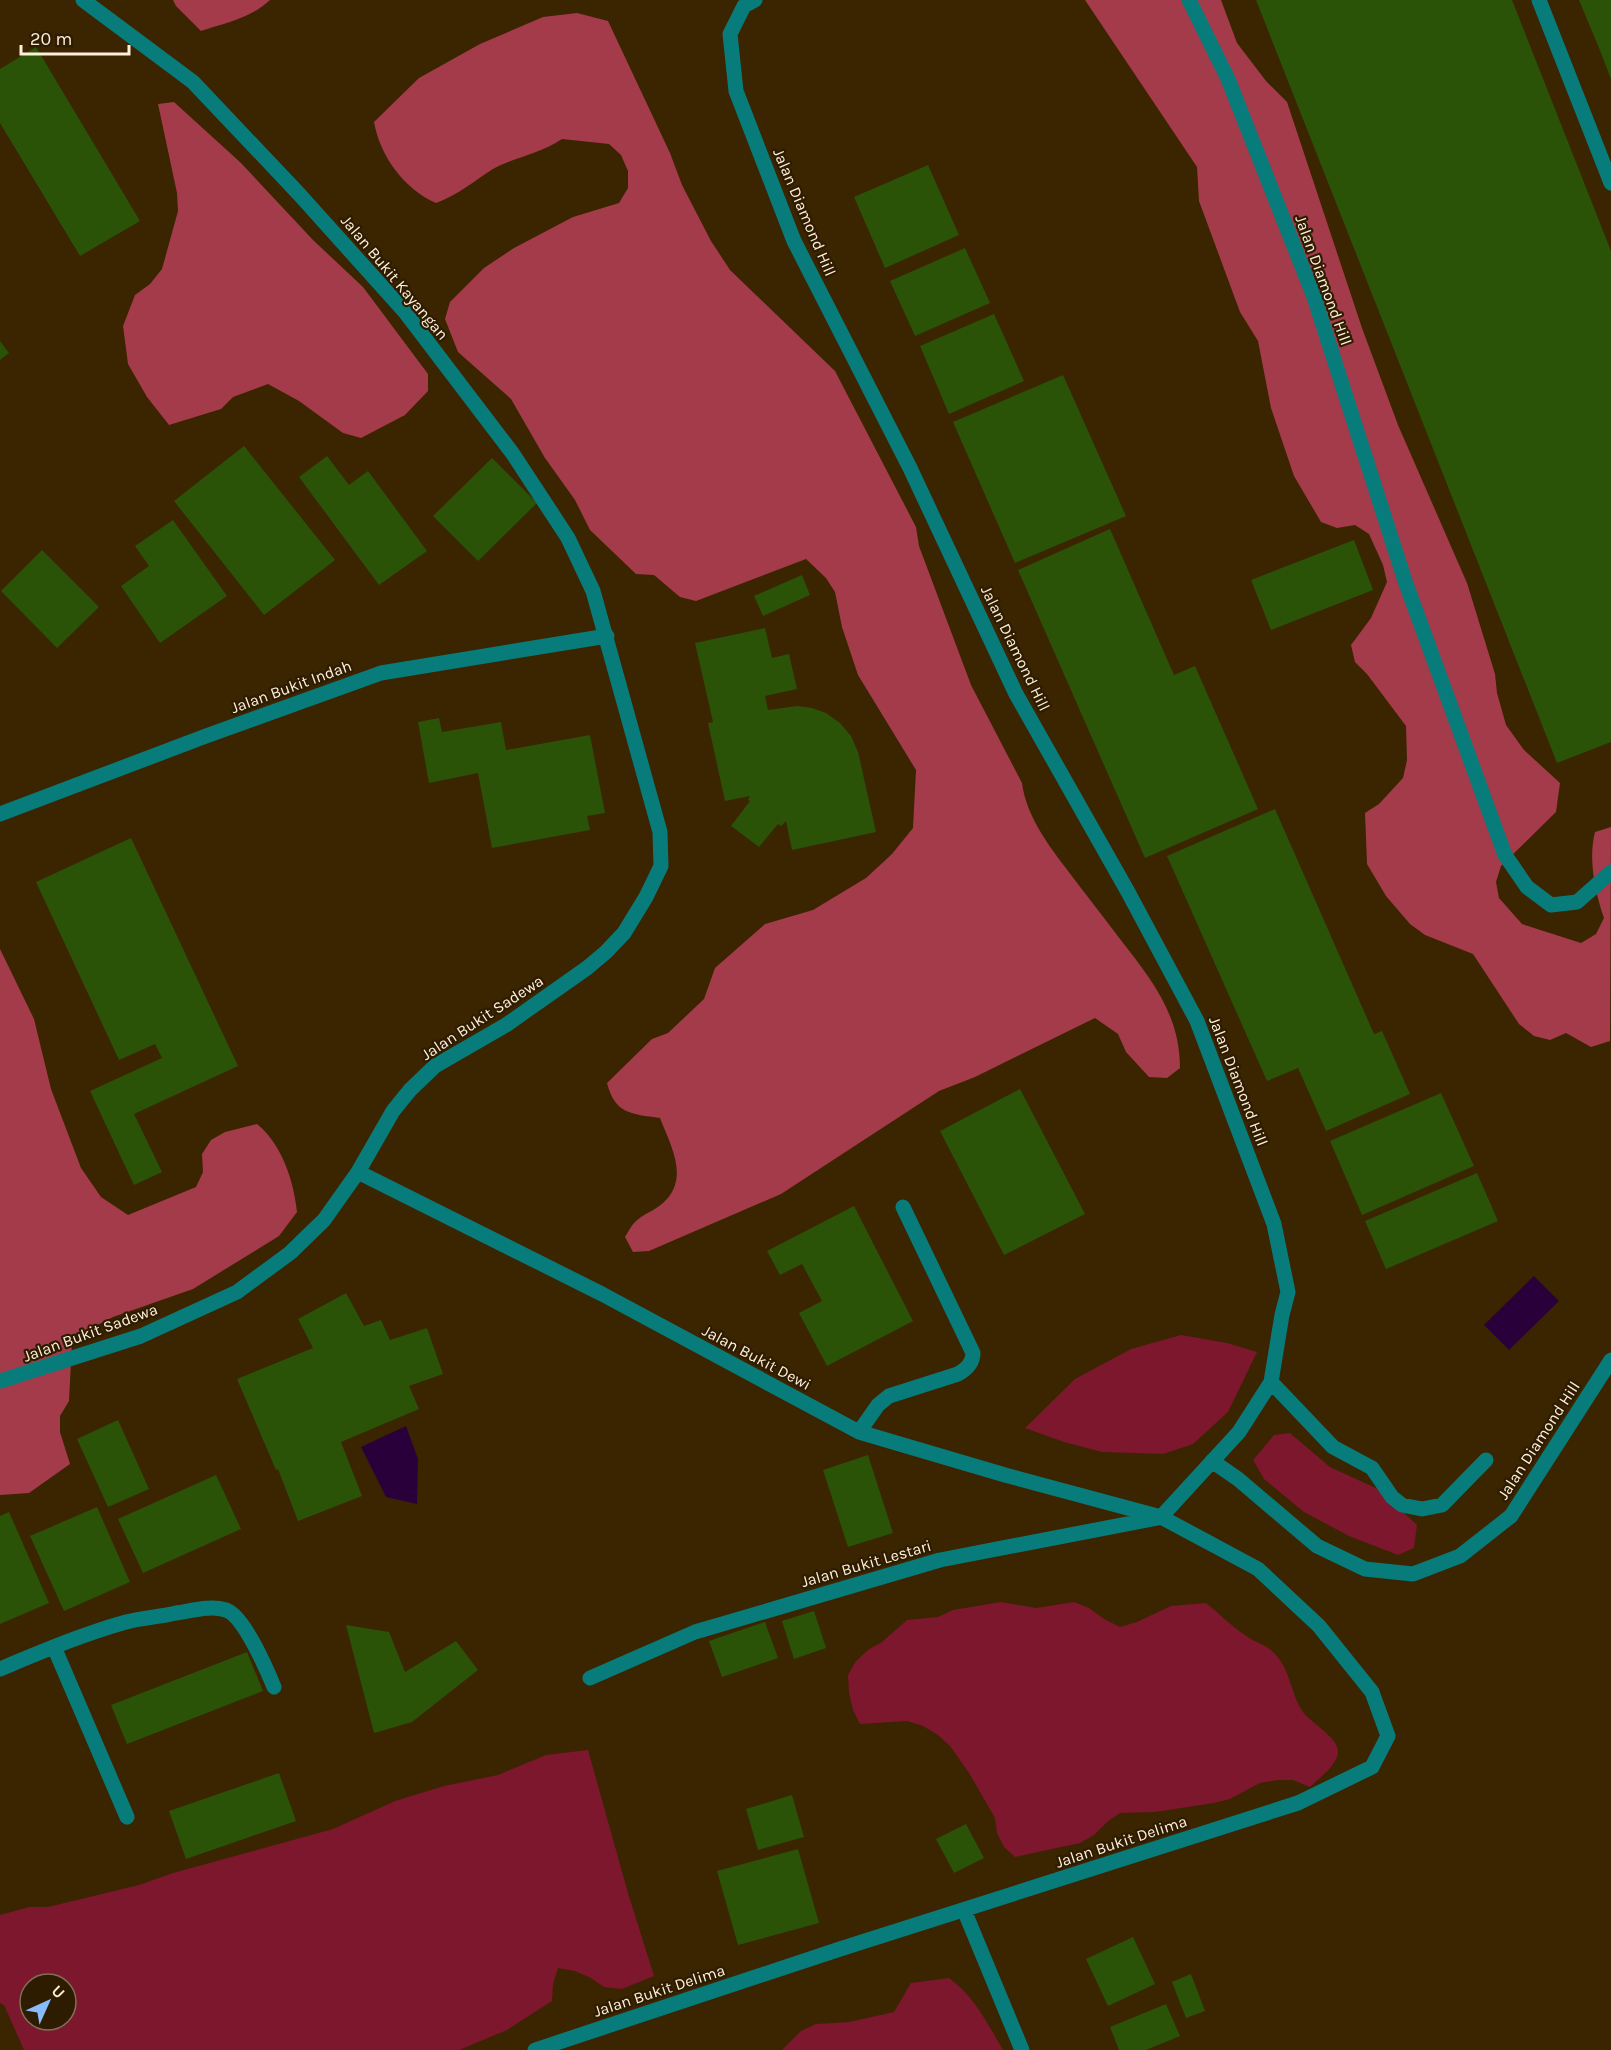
<svg xmlns="http://www.w3.org/2000/svg" width="1611" height="2050" viewBox="0 0 1611 2050" font-family="Karla,sans-serif">
<style>
.green{fill:#7c172d;fill-rule:evenodd}
.forest{fill:#a33b4b}
.water{fill:#2a003a}
.building{fill:#2b5307}
.lines{fill:none;stroke-linecap:round;stroke-linejoin:round}
.minor{stroke:#087c7b;stroke-width:15}
.labels{text-anchor:middle;stroke-width:4.5;stroke-linejoin:round;paint-order:stroke}
.street-label{font-size:16px;fill:#feefdb;stroke:#2e1c01}
</style>
<rect width="100%" height="100%" fill="#3b2400"/>
<path class="green" d="M1181 1335 1227 1343 1257 1352 1228 1412 1193 1444 1163 1454 1102 1452 1064 1442 1025 1428 1075 1379 1131 1349Z
M1290 1433 1330 1467 1380 1490 1417 1525 1414 1548 1398 1555 1349 1536 1304 1512 1264 1479 1253 1460 1274 1435Z
M1001 1602 1036 1608 1074 1602 1089 1608 1104 1619 1120 1627 1137 1622 1171 1606 1206 1603C1219 1613 1231 1626 1245 1635 1254 1642 1264 1644 1272 1651 1291 1668 1290 1693 1303 1712 1311 1723 1339 1738 1338 1752 1337 1766 1319 1778 1310 1787L1293 1780H1277L1260 1783 1230 1799 1214 1803 1155 1812 1120 1813 1107 1822 1094 1835 1080 1843 1015 1857 1004 1847 997 1833 995 1818 969 1773 950 1746 938 1735 923 1726 907 1721 860 1724 853 1710 849 1693 848 1675 856 1661 868 1650 882 1642 907 1620 938 1617 953 1610Z
M588 1750 628 1893 654 1976 622 1989 604 1987 591 1978 575 1971 558 1968 553 1984 552 2001 507 2030 459 2050H24L4 2005 0 2003V1915L29 1907H48L139 1885 173 1873 333 1829 395 1801 444 1786 498 1775 546 1755ZM30 1984H66V2020H30Z
M949 1978C974 1996 988 2024 1003 2050H782L801 2031 816 2024 849 2022 894 2012 911 1983Z"/>
<path class="forest" d="M173 0H270C251 18 225 23 201 31L176 6Z
M1085 0H1221L1237 43 1266 81 1287 102 1362 328 1398 425 1467 583 1495 674 1497 693 1506 725 1524 750 1560 783 1556 812 1501 866 1496 882 1499 898 1522 924 1581 943 1596 934 1604 918C1595 892 1588 859 1595 832L1611 827 1610 1041 1591 1047 1566 1033 1550 1040 1534 1036 1519 1024 1473 954 1425 935 1410 924 1386 896 1367 864 1365 813 1379 804 1403 778 1407 760 1406 726 1367 674 1355 662 1351 645 1371 618 1387 582 1383 565 1369 534 1355 525 1337 528 1321 522 1294 476 1271 408 1258 341 1240 312 1199 201 1197 167Z
M577 13 608 21 670 153 682 185 711 241 730 270 835 371 916 527 919 546 971 685 1022 783C1026 814 1046 842 1065 867 1083 891 1102 915 1120 939 1151 979 1180 1014 1180 1068L1167 1078 1149 1077 1126 1052 1118 1034 1095 1018 975 1077 939 1091 781 1194 649 1251 633 1252 625 1237C628 1232 631 1226 635 1222 643 1214 654 1211 663 1203 690 1179 671 1146 660 1118 631 1114 615 1114 607 1083L652 1039 668 1033 704 999 715 968 765 924 813 910 866 878 892 854 913 828 916 770 858 675 842 627 835 592 826 578 806 559 696 601 680 597 654 575 636 574 590 530 575 500 545 458 511 399 458 352 445 319 450 302 484 268 514 248 573 217 619 203 628 188V171L621 155 609 144 562 139C540 154 515 157 493 169 474 181 458 195 436 203 404 189 380 156 374 122L419 78 480 44 543 17Z
M174 102 241 163 313 240 363 287 428 374V391L405 415 361 438 343 433 299 401 268 384 233 397 221 409 169 425 147 397 128 364 123 326 135 295 150 284 162 269 178 211 177 193 158 104Z
M0 949 34 1019 51 1089 81 1168 101 1197 128 1215 196 1187 203 1172 202 1154 211 1140 225 1132 257 1124C282 1144 294 1182 297 1212L279 1236 193 1289 113 1317 83 1332 72 1342 69 1401 60 1416V1432L70 1464 29 1493 0 1495Z"/>
<path class="water" d="M1534 1276 1559 1301 1509 1350 1484 1325Z
M406 1426 418 1459 417 1504 386 1497 361 1447Z"/>
<path class="building" d="M1256 0H1512L1611 251V742L1557 763Z
M1579 0H1611V79L1599 48Z
M36 47 140 221 80 256 0 123V69Z
M928 165 959 235 885 268 854 197Z
M965 248 990 303 915 336 890 281Z
M994 314 1024 381 949 414 920 346Z
M0 341 9 353 0 360Z
M1063 375 1126 516 1015 563 953 422Z
M244 446 335 560 264 615 174 501Z
M327 456 349 485 368 471 427 551 379 585 299 477Z
M492 458 537 503 478 561 433 516Z
M173 520 227 596 160 643 121 586 149 566 135 546Z
M1110 529 1174 675 1195 666 1258 809 1145 858 1018 570Z
M1354 540 1373 590 1271 630 1251 580Z
M42 550 99 607 57 648 1 591Z
M802 575 810 595 763 616 754 596Z
M765 628 772 658 789 654 797 689 765 696 768 710 797 706 812 708 826 713 840 723 851 736 858 752 876 832 792 850 786 821 781 826 778 824 759 847 731 826 750 801 748 800 750 796 725 801 708 723 713 722 695 643Z
M439 718 442 732 501 722 506 750 590 735 605 813 587 816 590 830 492 848 478 773 429 783 418 722Z
M1275 809 1374 1034 1382 1031 1410 1094 1326 1131 1298 1068 1267 1081 1167 856Z
M131 838 238 1066 134 1114 162 1172 134 1185 90 1091 162 1058 155 1044 119 1060 36 882Z
M1020 1089 1085 1214 1004 1255 940 1131Z
M1441 1093 1474 1166 1362 1215 1330 1141Z
M1477 1173 1498 1221 1386 1269 1365 1221Z
M854 1206 913 1321 827 1366 799 1313 822 1301 802 1264 780 1275 767 1251Z
M346 1293 364 1326 381 1320 390 1340 427 1328 443 1374 409 1386 419 1409 341 1442 362 1496 298 1521 278 1469 276 1470 237 1379 313 1348 298 1319Z
M118 1420 149 1489 108 1507 77 1439Z
M868 1455 893 1533 848 1547 823 1470Z
M216 1475 241 1529 143 1573 118 1519Z
M97 1507 130 1582 64 1611 30 1536Z
M9 1512 49 1603 0 1624V1516Z
M814 1611 826 1648 794 1659 782 1621Z
M765 1622 778 1658 722 1677 709 1641Z
M346 1625 389 1632 405 1672 456 1641 478 1670 412 1722 374 1733Z
M247 1652 263 1691 127 1744 111 1705Z
M279 1773 296 1821 186 1859 169 1811Z
M792 1795 804 1837 758 1850 746 1809Z
M966 1824 984 1858 954 1873 936 1839Z
M798 1849 819 1923 738 1945 717 1871Z
M1133 1937 1155 1984 1108 2006 1086 1959Z
M1191 1974 1205 2011 1186 2018 1172 1982Z
M1166 2004 1180 2036 1146 2050H1119L1110 2027Z"/>
<g class="lines">
<path class="minor" d="M755 0 744 6 730 34 736 91 794 241 910 468 1016 694 1128 892 1197 1021 1274 1224 1288 1292 1282 1315 1271 1382 1239 1432 1161 1517
M1189 0 1228 79 1314 297 1405 581 1505 855 1527 887 1551 905 1577 902 1611 872
M1539 0 1611 183
M0 814 206 736 381 673 607 636
M358 1172 602 1294 859 1432 1005 1475 1161 1517 1258 1569 1319 1626 1372 1692 1388 1736 1372 1767 1298 1803 840 1949 535 2050
M0 1381 141 1336 237 1292 290 1253 324 1220 358 1172 393 1111 410 1090 435 1066 506 1025 587 968 606 952 624 933 646 897 661 866 660 832 593 591 568 538 513 454 405 312 299 194 193 82 83 0
M1271 1382 1333 1447 1372 1468 1392 1497 1402 1505 1422 1509 1442 1505 1486 1460
M859 1432 878 1405 889 1396 958 1374C967 1369 973 1363 973 1353L903 1207
M1212 1461 1238 1479 1317 1546 1365 1569 1413 1574 1460 1556 1511 1516 1611 1360
M54 1647 127 1817
M0 1669C41 1652 83 1634 126 1622 142 1618 159 1617 176 1613 191 1611 210 1605 226 1610 244 1616 267 1670 274 1687
M590 1678 695 1632 940 1560 1158 1518
M964 1910 1022 2050"/>
</g>
<g class="labels">
<g class="street-label">
<text transform="translate(805 212) rotate(67)" y="6">Jalan Diamond Hill</text>
<text transform="translate(395 277) rotate(50)" y="6">Jalan Bukit Kayangan</text>
<text transform="translate(1324 280) rotate(70)" y="6">Jalan Diamond Hill</text>
<text transform="translate(1016 648) rotate(64)" y="6">Jalan Diamond Hill</text>
<text transform="translate(291 686) rotate(-20)" y="6">Jalan Bukit Indah</text>
<text transform="translate(482 1017) rotate(-33)" y="6">Jalan Bukit Sadewa</text>
<text transform="translate(1239 1081) rotate(69)" y="6">Jalan Diamond Hill</text>
<text transform="translate(90 1332) rotate(-20)" y="6">Jalan Bukit Sadewa</text>
<text transform="translate(757 1357) rotate(28)" y="6">Jalan Bukit Dewi</text>
<text transform="translate(1538 1440) rotate(-57)" y="6">Jalan Diamond Hill</text>
<text transform="translate(866 1563) rotate(-16)" y="6">Jalan Bukit Lestari</text>
<text transform="translate(1121 1841) rotate(-18)" y="6">Jalan Bukit Delima</text>
<text transform="translate(659 1990) rotate(-18)" y="6">Jalan Bukit Delima</text>
</g>
</g>
<g transform="translate(48 2002) rotate(45)"><circle r="28" fill="#2e1c01" stroke="#817058" stroke-width="1.5"/>
<path d="M0-4.5L10 22L0 15L-10 22Z" fill="#87bbfb"/>
<text y="-9" font-size="16" font-weight="bold" text-anchor="middle" fill="#feefdb">U</text>
</g>
<path d="M21 45v9h108v-9" fill="none" stroke="#feefdb" stroke-width="3"/>
<text x="30" y="45" font-size="18" fill="#feefdb" stroke="#2e1c01" stroke-width="4.5" paint-order="stroke">20 m</text>
</svg>
